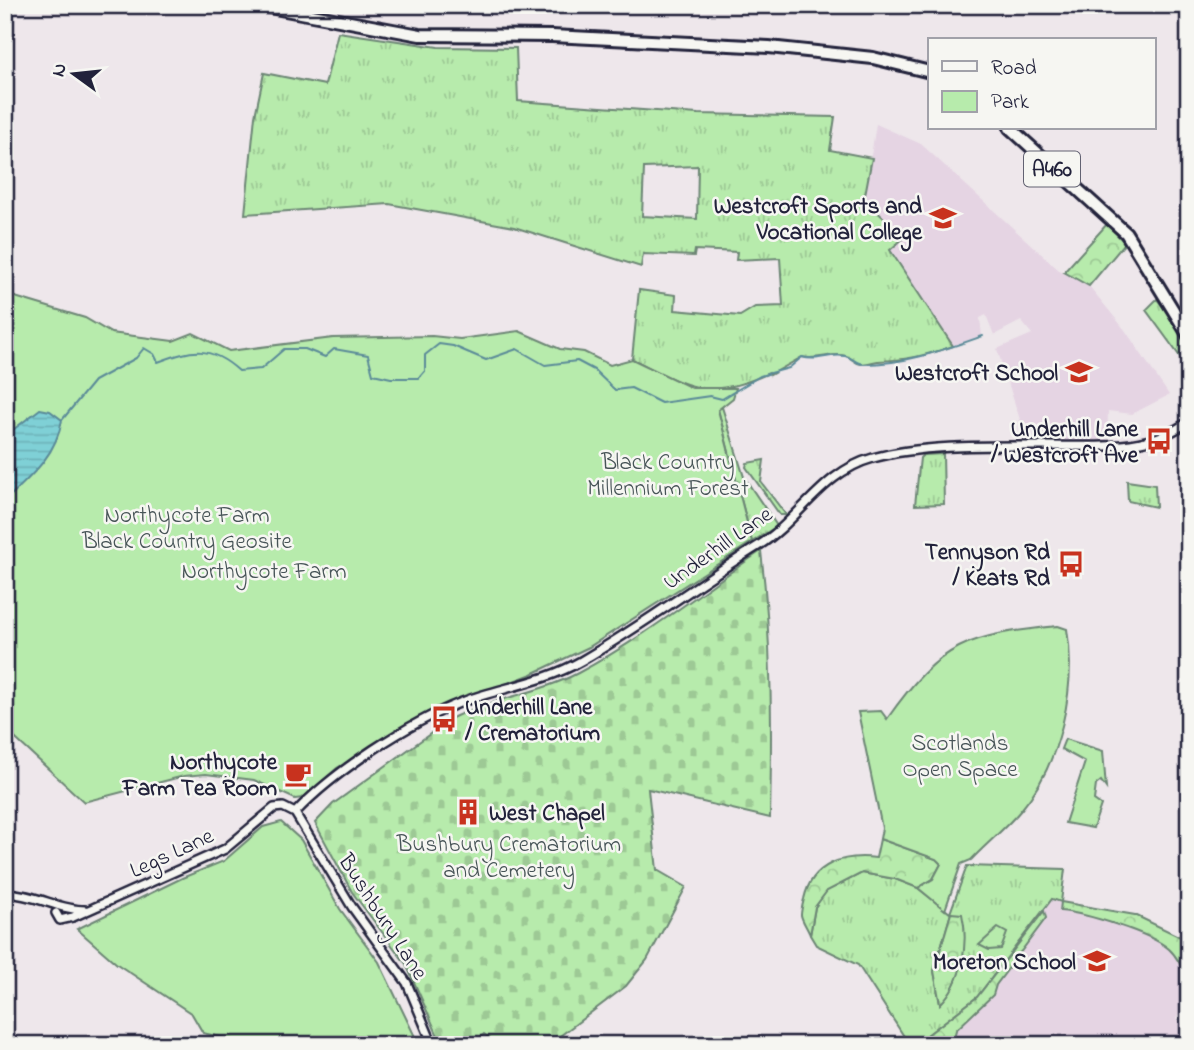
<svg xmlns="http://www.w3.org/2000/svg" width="1194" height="1050" viewBox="0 0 1194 1050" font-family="'Indie Flower',sans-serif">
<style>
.built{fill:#e5d4e3}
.grass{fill:url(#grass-tufts);stroke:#6c8674;stroke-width:2;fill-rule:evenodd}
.forest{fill:url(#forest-crowns);stroke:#6c8674;stroke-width:2}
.cemetery{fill:url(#cemetery-stones);stroke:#6c8674;stroke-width:2}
.park{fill:#b7ebac;stroke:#6c8674;stroke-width:2}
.water{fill:url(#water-rules);stroke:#5a8a98;stroke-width:2}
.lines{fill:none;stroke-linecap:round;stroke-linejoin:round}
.stream{stroke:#5a8a98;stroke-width:2}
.minor-casing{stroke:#22223b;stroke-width:12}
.highway-casing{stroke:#22223b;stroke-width:16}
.minor{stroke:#f6f6f2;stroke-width:7}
.highway{stroke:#f6f6f2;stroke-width:10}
.labels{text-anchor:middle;stroke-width:5;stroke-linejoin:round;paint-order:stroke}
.shield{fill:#f6f6f2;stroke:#626272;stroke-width:2}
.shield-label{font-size:21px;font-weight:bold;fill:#22223b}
.poi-label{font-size:23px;font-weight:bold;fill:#22223b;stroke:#f6f6f2;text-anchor:end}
.park-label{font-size:23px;fill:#475457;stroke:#f6f6f2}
.street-label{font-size:23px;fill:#22223b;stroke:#f6f6f2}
</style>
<defs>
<pattern id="grass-tufts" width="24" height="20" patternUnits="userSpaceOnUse" patternTransform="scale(1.75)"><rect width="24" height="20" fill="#b7ebac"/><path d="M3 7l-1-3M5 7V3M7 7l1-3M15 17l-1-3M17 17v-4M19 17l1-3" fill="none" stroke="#9dc995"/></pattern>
<pattern id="forest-crowns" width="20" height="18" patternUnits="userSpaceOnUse" patternTransform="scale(1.75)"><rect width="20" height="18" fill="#b7ebac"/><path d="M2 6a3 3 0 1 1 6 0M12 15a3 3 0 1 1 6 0" fill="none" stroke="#9dc995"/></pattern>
<pattern id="cemetery-stones" width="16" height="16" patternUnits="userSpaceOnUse" patternTransform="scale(1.75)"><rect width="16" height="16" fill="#b7ebac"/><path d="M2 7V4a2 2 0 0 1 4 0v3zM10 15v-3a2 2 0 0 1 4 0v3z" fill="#9dc995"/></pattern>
<pattern id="water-rules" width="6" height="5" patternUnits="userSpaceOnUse" patternTransform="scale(1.75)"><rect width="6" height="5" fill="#7fd0d6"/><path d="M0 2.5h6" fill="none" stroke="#6db2b9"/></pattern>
</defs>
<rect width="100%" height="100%" fill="#eee7eb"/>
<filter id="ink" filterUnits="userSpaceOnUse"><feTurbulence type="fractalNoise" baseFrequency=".0143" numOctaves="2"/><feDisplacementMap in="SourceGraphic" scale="14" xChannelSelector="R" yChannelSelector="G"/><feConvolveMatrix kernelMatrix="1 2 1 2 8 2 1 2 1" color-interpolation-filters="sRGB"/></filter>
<g filter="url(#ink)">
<path class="built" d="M876 124 921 144 1060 271 1089 286 1125 330 1169 395 1132 414 1108 411 1107 441H1027L997 349 1032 334 1021 321 994 335 986 315 980 318 982 336 953 346 890 250 904 237 864 200Z
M1052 899 1135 915 1189 941V981L1184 989 1189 993V1000L1176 1019 1189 1029V1045H921L918 1042 977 997Z"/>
<path class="grass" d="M338 32 438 47 516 48 518 101 698 114 835 117 830 150 872 158 864 200 905 237 890 250 953 346C925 356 906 360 878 361 872 362 867 364 861 364 854 363 852 358 846 356 832 352 817 361 802 357L770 375 769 373C706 402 690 387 632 359L639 290 676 295 675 310 740 316 755 307 783 306 780 258 736 260 737 252 695 250 694 256 643 254 641 267 514 227 389 204 245 214 255 116 264 73 325 85ZM698 166 697 219 642 216 644 168Z
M1157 299 1189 343V369L1146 310Z
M722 407 744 477 777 526 752 542 718 409Z
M943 454 944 504 915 505 920 458 923 455Z
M764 460 761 482 786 515H780L746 467 747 463Z
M1127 481 1155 485 1156 507 1128 501Z
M967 866 1065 869 1061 902 1052 899 977 997 918 1042 907 1041 858 965 816 945 810 935 815 907 826 891 862 873 895 879 918 888 950 913ZM951 913 964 925C965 952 961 984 940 1004L934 971Z"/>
<path class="forest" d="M1107 224 1125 243 1089 286 1064 272Z
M880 839 936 859 941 864 933 879 918 888 895 879 862 873 827 891 815 907 810 935C808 929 802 921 801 915 801 910 803 903 804 899 812 863 844 854 876 858Z
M1061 902 1135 915 1189 941 1188 983C1184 971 1179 958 1169 949 1151 933 1085 913 1060 911Z
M1044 911 1046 918 996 985 993 995 956 1030 952 1045H921L918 1042 977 997Z
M951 913 962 914C969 944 962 983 940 1004L934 971Z"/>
<path class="cemetery" d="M761 551C772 641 772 728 770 818L648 789 657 870 686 887 647 960 626 986 548 1045H498L484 1034 472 1045H442L406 964 352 892 315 823 333 804 452 718C493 698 538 694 578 673 642 639 701 592 761 551Z"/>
<path class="park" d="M5 294 85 318 111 333 173 341 193 333 229 351 333 338 432 336 460 339 519 331 560 349 584 352 610 365 632 359 692 388H736L733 398 718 410 752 542 589 647 532 674 447 706 337 768 303 798 295 799 254 780 206 774 184 776 84 802 5 729Z
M1058 626 1067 629C1077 688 1060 764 1021 810 1006 828 987 843 971 860L961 864 945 910 918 888 933 879 941 864 936 859 880 839 882 828 858 712 881 711 887 719C941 642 968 635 1058 626Z
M1065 739 1103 751 1106 788 1101 781 1096 785 1094 800 1101 805 1093 828 1065 823 1085 762 1061 749Z
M281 822 301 840 340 909 379 962 419 1045H255L203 1033 192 1014 117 964 77 929 182 878 224 861 263 827Z
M998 928 1007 933 1001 949 989 950 979 945Z"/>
<path class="water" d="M40 409 50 411 62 420C56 456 30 477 5 501V436Z"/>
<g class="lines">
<path class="stream" d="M62 420 94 381 136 358 144 348 154 354 158 362C193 349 210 345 239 371L261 369 284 349H305L325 357 334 349 368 355 373 374 391 378H419L425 371V355L439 344 453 346 486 360 517 349 545 365 577 361 594 370 615 390 631 388 661 403 710 396 722 399 760 376 789 368 802 357C818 362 830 353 845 356 852 357 856 364 864 364 906 364 943 350 983 336"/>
<g class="minor-casing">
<path id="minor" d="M295 813C333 772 410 722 462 702 502 687 543 683 581 661 642 626 699 583 758 546 800 520 822 472 873 458 922 444 995 446 1046 446 1095 446 1148 452 1189 421
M295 813 352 907 407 983 433 1045
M5 893C36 894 59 910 85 910
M56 913 60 920 73 917 225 849 274 808 283 807 295 813"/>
</g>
<g class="highway-casing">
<path id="highway" d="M258 5 420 35 552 36 769 47 873 58 930 72
M1010 128 1126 233 1189 336"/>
</g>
<use href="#minor" class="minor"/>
<use href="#highway" class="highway"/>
</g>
</g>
<defs>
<g id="school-bare" transform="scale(2.1)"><path d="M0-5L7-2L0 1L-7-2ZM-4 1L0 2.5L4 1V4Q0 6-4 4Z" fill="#c8321e" stroke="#f6f6f2" stroke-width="2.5" paint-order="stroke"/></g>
<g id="bus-bare" transform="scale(2.1)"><path d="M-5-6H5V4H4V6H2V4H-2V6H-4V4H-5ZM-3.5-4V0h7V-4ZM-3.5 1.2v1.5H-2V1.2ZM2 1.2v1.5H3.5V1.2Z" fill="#c8321e" stroke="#f6f6f2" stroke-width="2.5" paint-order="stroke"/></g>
<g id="cafe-bare" transform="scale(2.1)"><path d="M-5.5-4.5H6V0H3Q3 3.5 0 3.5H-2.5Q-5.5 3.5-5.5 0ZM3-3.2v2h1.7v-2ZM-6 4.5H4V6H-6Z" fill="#c8321e" stroke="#f6f6f2" stroke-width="2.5" paint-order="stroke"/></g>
<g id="building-bare" transform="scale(2.1)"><path d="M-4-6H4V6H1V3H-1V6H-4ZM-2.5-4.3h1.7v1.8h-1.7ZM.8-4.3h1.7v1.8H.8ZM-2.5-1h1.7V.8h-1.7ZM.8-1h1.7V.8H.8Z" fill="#c8321e" stroke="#f6f6f2" stroke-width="2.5" paint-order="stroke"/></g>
</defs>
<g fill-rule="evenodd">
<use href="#school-bare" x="943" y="218"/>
<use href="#school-bare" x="1079" y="372"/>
<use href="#bus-bare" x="1159" y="441"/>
<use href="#bus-bare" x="1071" y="564"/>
<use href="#bus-bare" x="444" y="719"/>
<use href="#cafe-bare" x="298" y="774"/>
<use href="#building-bare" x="468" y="812"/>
<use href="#school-bare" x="1097" y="961"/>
</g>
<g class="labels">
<rect class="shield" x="1024" y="151.5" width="56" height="35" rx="5"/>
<g class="shield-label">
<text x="1052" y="176">A460</text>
</g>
<g class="poi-label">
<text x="922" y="213">Westcroft Sports and<tspan x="922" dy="26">Vocational College</tspan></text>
<text x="1058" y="380">Westcroft School</text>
<text x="1138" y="436">Underhill Lane<tspan x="1138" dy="26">/ Westcroft Ave</tspan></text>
<text x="1050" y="559">Tennyson Rd<tspan x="1050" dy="26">/ Keats Rd</tspan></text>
<text x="465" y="714" text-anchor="start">Underhill Lane<tspan x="465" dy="26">/ Crematorium</tspan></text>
<text x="277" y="769">Northycote<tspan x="277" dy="26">Farm Tea Room</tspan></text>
<text x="489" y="820" text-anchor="start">West Chapel</text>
<text x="1076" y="969">Moreton School</text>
</g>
<g class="park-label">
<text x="668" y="469">Black Country<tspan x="668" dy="26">Millennium Forest</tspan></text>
<text x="187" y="522">Northycote Farm<tspan x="187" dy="26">Black Country Geosite</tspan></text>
<text x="264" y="578">Northycote Farm</text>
<text x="960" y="750">Scotlands<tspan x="960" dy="26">Open Space</tspan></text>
<text x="509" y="851">Bushbury Crematorium<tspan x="509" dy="26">and Cemetery</tspan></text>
</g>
<g class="street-label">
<text transform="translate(717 547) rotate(-35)" y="8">Underhill Lane</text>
<text transform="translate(171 852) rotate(-25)" y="8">Legs Lane</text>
<text transform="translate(384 916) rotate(57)" y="8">Bushbury Lane</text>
</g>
</g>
<rect width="1194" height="1050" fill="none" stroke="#f6f6f2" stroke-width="28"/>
<rect x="14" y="14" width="1166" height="1022" fill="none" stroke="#22223b" stroke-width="2.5" filter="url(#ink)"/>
<rect x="928" y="38" width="228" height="91" fill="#f6f6f2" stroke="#a1a1a9" stroke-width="2"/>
<rect x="942" y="61" width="35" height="10" fill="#f6f6f2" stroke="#a1a1a9" stroke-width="2"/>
<text x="991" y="74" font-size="21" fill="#22223b">Road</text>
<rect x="942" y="91" width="35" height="21" fill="#b7ebac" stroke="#a1a1a9" stroke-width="2"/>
<text x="991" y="108" font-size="21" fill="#22223b">Park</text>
<g transform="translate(74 74) rotate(285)" stroke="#f6f6f2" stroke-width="5" paint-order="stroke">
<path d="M0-5L12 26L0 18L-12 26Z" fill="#22223b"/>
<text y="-10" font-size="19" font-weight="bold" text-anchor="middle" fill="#22223b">N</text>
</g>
</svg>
